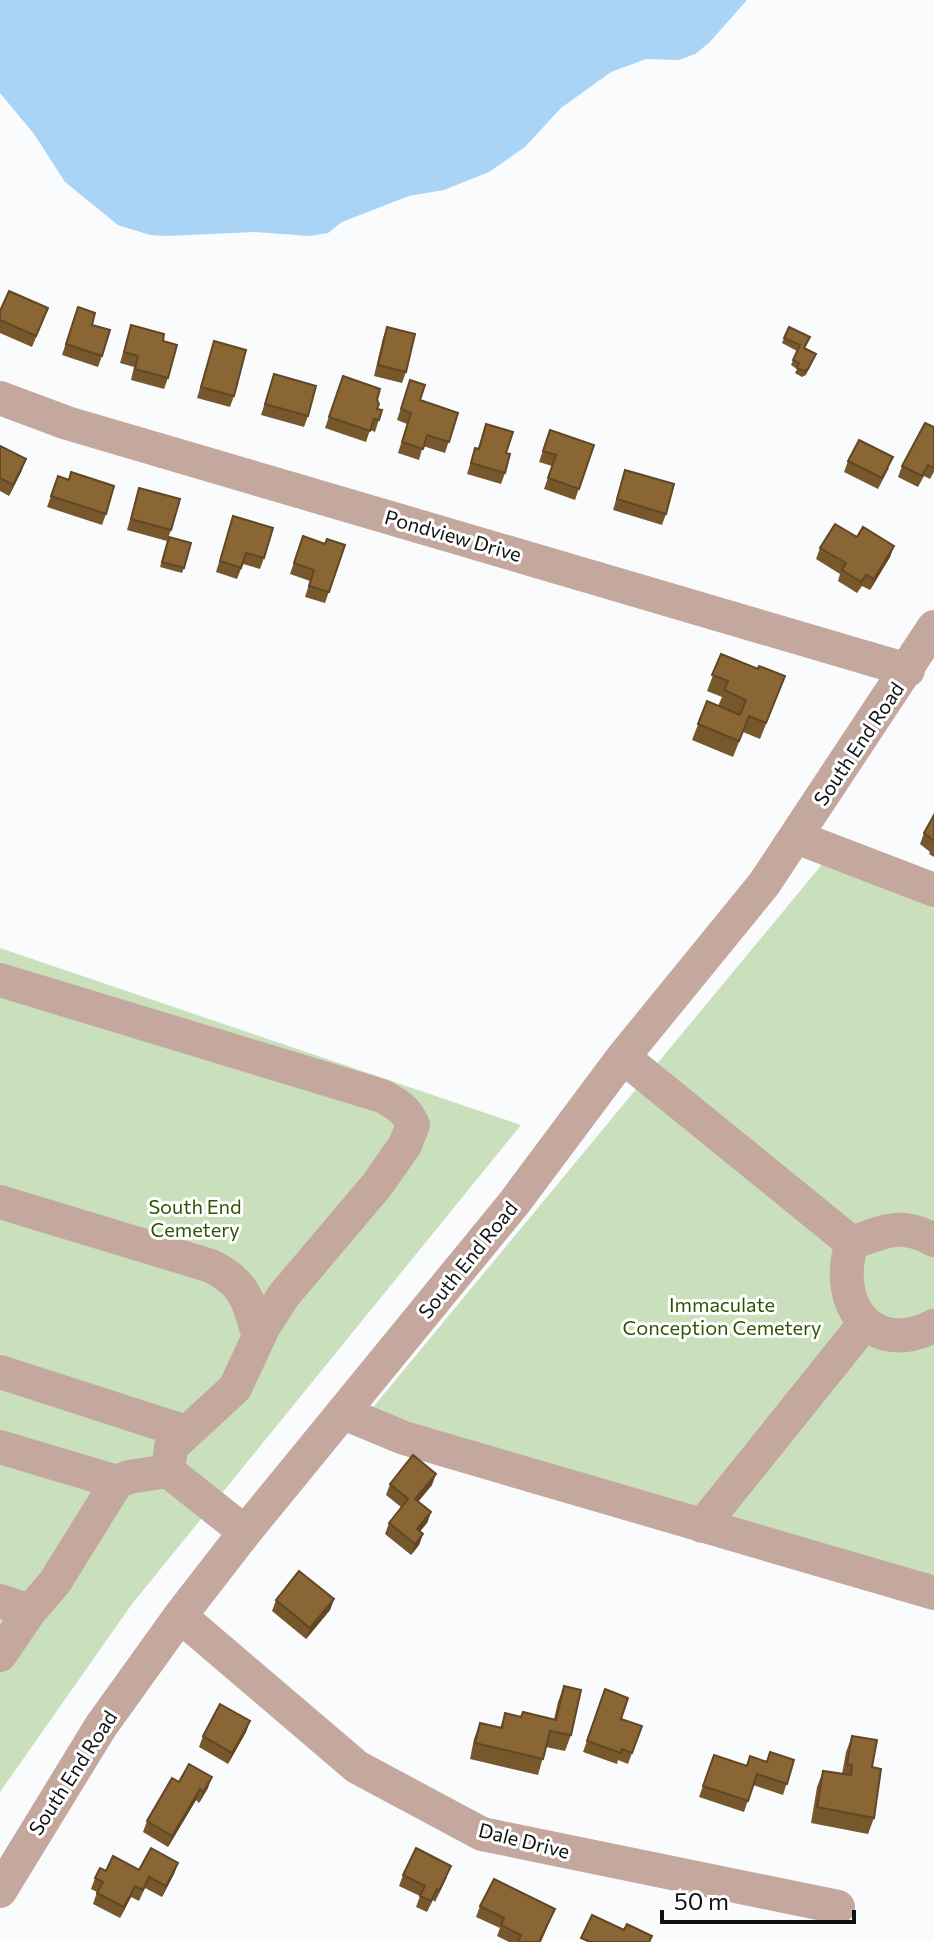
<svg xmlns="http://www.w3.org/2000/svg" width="934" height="1942" viewBox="0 0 934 1942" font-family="Commissioner,sans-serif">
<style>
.green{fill:#cae0bc}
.water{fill:#aad4f6}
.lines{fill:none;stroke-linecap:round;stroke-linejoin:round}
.minor{stroke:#c4a89e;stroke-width:34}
.wall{fill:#77582d}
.shaded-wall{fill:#614724}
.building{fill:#8a6634;stroke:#614724;stroke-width:2}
.labels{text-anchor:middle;stroke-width:6;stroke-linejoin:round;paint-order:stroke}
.street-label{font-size:20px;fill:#0f1215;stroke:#fff}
.park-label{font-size:20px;fill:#2e5302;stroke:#fff}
</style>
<rect width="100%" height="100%" fill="#fafbfd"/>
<path class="green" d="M838 845 934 881V1598L355 1429Z
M0 948 521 1125 132 1604 0 1792Z"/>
<path class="water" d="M0 0H747L709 43 695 54 679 60 646 59 611 72 561 108 525 147 489 172 444 190 409 196 342 222 328 233 310 236 254 232 166 236 150 235 118 225 65 182 34 134 0 93Z"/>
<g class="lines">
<path class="minor" d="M0 398 67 423 908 670
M796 837 934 890
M0 980 382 1096C397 1104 406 1109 413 1125L405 1145 377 1185 284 1295 264 1326 235 1388 171 1447 168 1471
M623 1057 852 1243
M0 1202 211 1266C247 1284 248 1301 259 1337
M852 1243C832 1303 871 1358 934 1326
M852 1243C884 1231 901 1222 934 1240
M0 1372 186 1432
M344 1413 404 1438 934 1593
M0 1447 117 1482
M702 1526 865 1323
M0 1601 30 1611 55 1582 117 1482 129 1477 168 1471 245 1532
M180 1616 357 1767 482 1834 838 1907
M0 1655 30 1611
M0 1891 101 1726 180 1616 245 1532 514 1203 623 1057 764 884 934 627"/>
</g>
<path class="wall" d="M0 311 44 319 32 347 0 333Z
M74 318 92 325 102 356 98 367 62 355Z
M131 325 163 341 168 378 164 389 131 380 134 367 120 363Z
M387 327 406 372 402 383 374 376 383 338Z
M784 338 816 354 806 375 802 377 795 373 797 369 791 365 797 351 782 343Z
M214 341 234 396 230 407 197 398Z
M274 374 308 416 304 427 261 415Z
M343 376 377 400V409L382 410 375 432 370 430 366 442 325 428Z
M410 380 420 400 458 413 445 453 423 446 419 460 398 453 407 424 397 420Z
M486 424 506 453 505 473 501 484 467 474 475 448H478Z
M934 427V472L930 479 924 476 918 487 898 477 902 466Z
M550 430 594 445 575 500 544 489 552 466 539 462Z
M0 446 22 470 9 496 0 491Z
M848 461 889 468 878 489 844 472Z
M625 470 666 514 662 525 613 510Z
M58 476 106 514 102 525 47 507Z
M139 488 171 530 167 541 127 530Z
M233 516 264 558 260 569 243 564 237 579 216 572Z
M303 536 325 544 345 545 325 603 305 597 310 581 290 574Z
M857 537 894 546 890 557 870 590 862 586 857 593 838 581 840 574 816 559 820 548Z
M167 542 184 568 182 573 160 567Z
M721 654 779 692 760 739 743 732 733 757 692 740 707 701 718 706 722 697 707 691Z
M934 815V857L929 854 930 852 920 844 924 833Z
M390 1484 432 1485 418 1502 431 1512 427 1523 420 1531 423 1534 419 1545 411 1555 385 1534 389 1523 401 1507 386 1495Z
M334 1599 330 1610 306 1639 272 1611 276 1600Z
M564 1686 571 1735 565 1751 546 1747 538 1775 470 1759 474 1739 480 1723 500 1728 505 1713 521 1717 554 1719 558 1702Z
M605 1689 621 1719 642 1726 628 1764 618 1760 617 1764 583 1752Z
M250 1721 246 1732 228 1764 199 1747 203 1736Z
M852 1736 872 1767 874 1818 868 1834 811 1823 817 1787 823 1771 842 1774 846 1752Z
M714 1755 747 1766 767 1762 794 1760 783 1795 753 1785 744 1812 699 1797Z
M179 1782 208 1788 199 1803 196 1800 168 1847 143 1832 147 1821Z
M178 1863 174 1874 162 1897 145 1888 139 1901 131 1897 120 1918 93 1904 97 1892 91 1889 95 1878 106 1871 139 1870Z
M403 1875 447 1877 435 1902 433 1900 427 1912 416 1907 420 1896 399 1886Z
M480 1906 555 1909 541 1942H509L497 1936 500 1928 476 1917Z"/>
<path class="shaded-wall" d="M26 459 22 470 9 496 13 485Z
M894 546 890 557 870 590 874 579Z
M436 1474 432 1485 411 1510 415 1499Z
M431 1512 427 1523 413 1540 417 1529Z
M423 1534 419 1545 411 1555 415 1544Z
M334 1599 330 1610 306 1639 310 1628Z
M250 1721 246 1732 228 1764 232 1753Z
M212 1777 208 1788 199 1803 203 1792Z
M200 1789 196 1800 168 1847 172 1836Z
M178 1863 174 1874 162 1897 166 1886Z
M135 1886 131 1897 120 1918 124 1907Z"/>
<path class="building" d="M9 291 48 308 36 336 0 320V311Z
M78 307 95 313 92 325 110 330 102 356 66 344Z
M131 325 164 334 163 341 177 345 168 378 135 369 138 356 124 352Z
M387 327 415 334 406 372 378 365Z
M789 327 810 337 804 348 816 354 808 369 804 371 797 368 799 363 793 360 800 345 784 338Z
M214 341 246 350 234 396 201 387Z
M274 374 316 386 308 416 265 404Z
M343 376 380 389 377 400 379 404 377 409 382 410 379 420 374 419 370 431 329 417Z
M410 380 425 385 420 400 458 413 449 442 427 435 423 449 402 442 411 413 401 409Z
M925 423 934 427V468L928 465 922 476 902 466Z
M486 424 513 432 506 453 510 454 505 473 471 463 475 448 479 449Z
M550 430 594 445 579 489 548 478 556 455 543 451Z
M859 440 893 457 882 478 848 461Z
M0 446 26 459 13 485 0 478Z
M625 470 674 484 666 514 617 499Z
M71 472 114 486 106 514 51 496 58 476 69 480Z
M139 488 180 499 171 530 131 519Z
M233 516 273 528 264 558 246 553 241 568 220 561Z
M835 524 857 537 863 527 894 546 874 579 866 575 861 582 842 570 846 563 820 548Z
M303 536 325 544 327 539 345 545 329 592 309 586 314 570 294 563Z
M169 537 191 543 184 568 162 562Z
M721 654 758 669 759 666 785 676 766 723 749 716 739 741 698 724 707 701 740 715 746 700 724 690 728 681 712 675Z
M934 815V841L924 833Z
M413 1455 436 1474 415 1499 431 1512 417 1529 423 1534 415 1544 389 1523 408 1499 390 1484Z
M299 1571 334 1599 310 1628 276 1600Z
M564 1686 581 1690 571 1735 550 1731 543 1759 475 1743 480 1723 502 1728 505 1713 521 1717 523 1712 556 1720Z
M605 1689 628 1698 621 1719 642 1726 632 1753 622 1749 621 1753 587 1741Z
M220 1704 250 1721 232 1753 203 1736Z
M852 1736 877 1740 872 1767 881 1769 874 1818 817 1807 823 1771 851 1775 852 1765 847 1764Z
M770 1752 794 1760 787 1784 757 1774 748 1801 703 1786 714 1755 747 1766 750 1756 767 1762Z
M189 1764 212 1777 203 1792 200 1789 172 1836 147 1821 172 1778 179 1782Z
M151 1848 178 1863 166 1886 149 1877 143 1890 135 1886 124 1907 97 1893 103 1882 95 1878 100 1868 106 1871 113 1856 139 1870Z
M416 1848 451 1866 439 1891 437 1889 431 1901 420 1896 425 1886 403 1875Z
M494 1879 555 1909 539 1942H518L521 1935 501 1925 504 1918 480 1906Z
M592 1915 624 1930 627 1924 652 1936 649 1942H590L581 1938Z"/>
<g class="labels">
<g class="street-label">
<text transform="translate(453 536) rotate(16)" y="7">Pondview Drive</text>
<text transform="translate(859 744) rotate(-56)" y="7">South End Road</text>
<text transform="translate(468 1260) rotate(-51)" y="7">South End Road</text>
<text transform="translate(73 1773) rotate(-57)" y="7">South End Road</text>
<text transform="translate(524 1841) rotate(14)" y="7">Dale Drive</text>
</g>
<g class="park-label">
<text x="195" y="1214">South End<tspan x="195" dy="23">Cemetery</tspan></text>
<text x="722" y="1312">Immaculate<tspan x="722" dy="23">Conception Cemetery</tspan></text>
</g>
</g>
<path d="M662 1910v12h192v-12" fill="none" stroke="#0f1215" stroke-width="4"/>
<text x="674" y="1910" font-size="24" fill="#0f1215" stroke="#ffffff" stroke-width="6" paint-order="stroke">50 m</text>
</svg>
